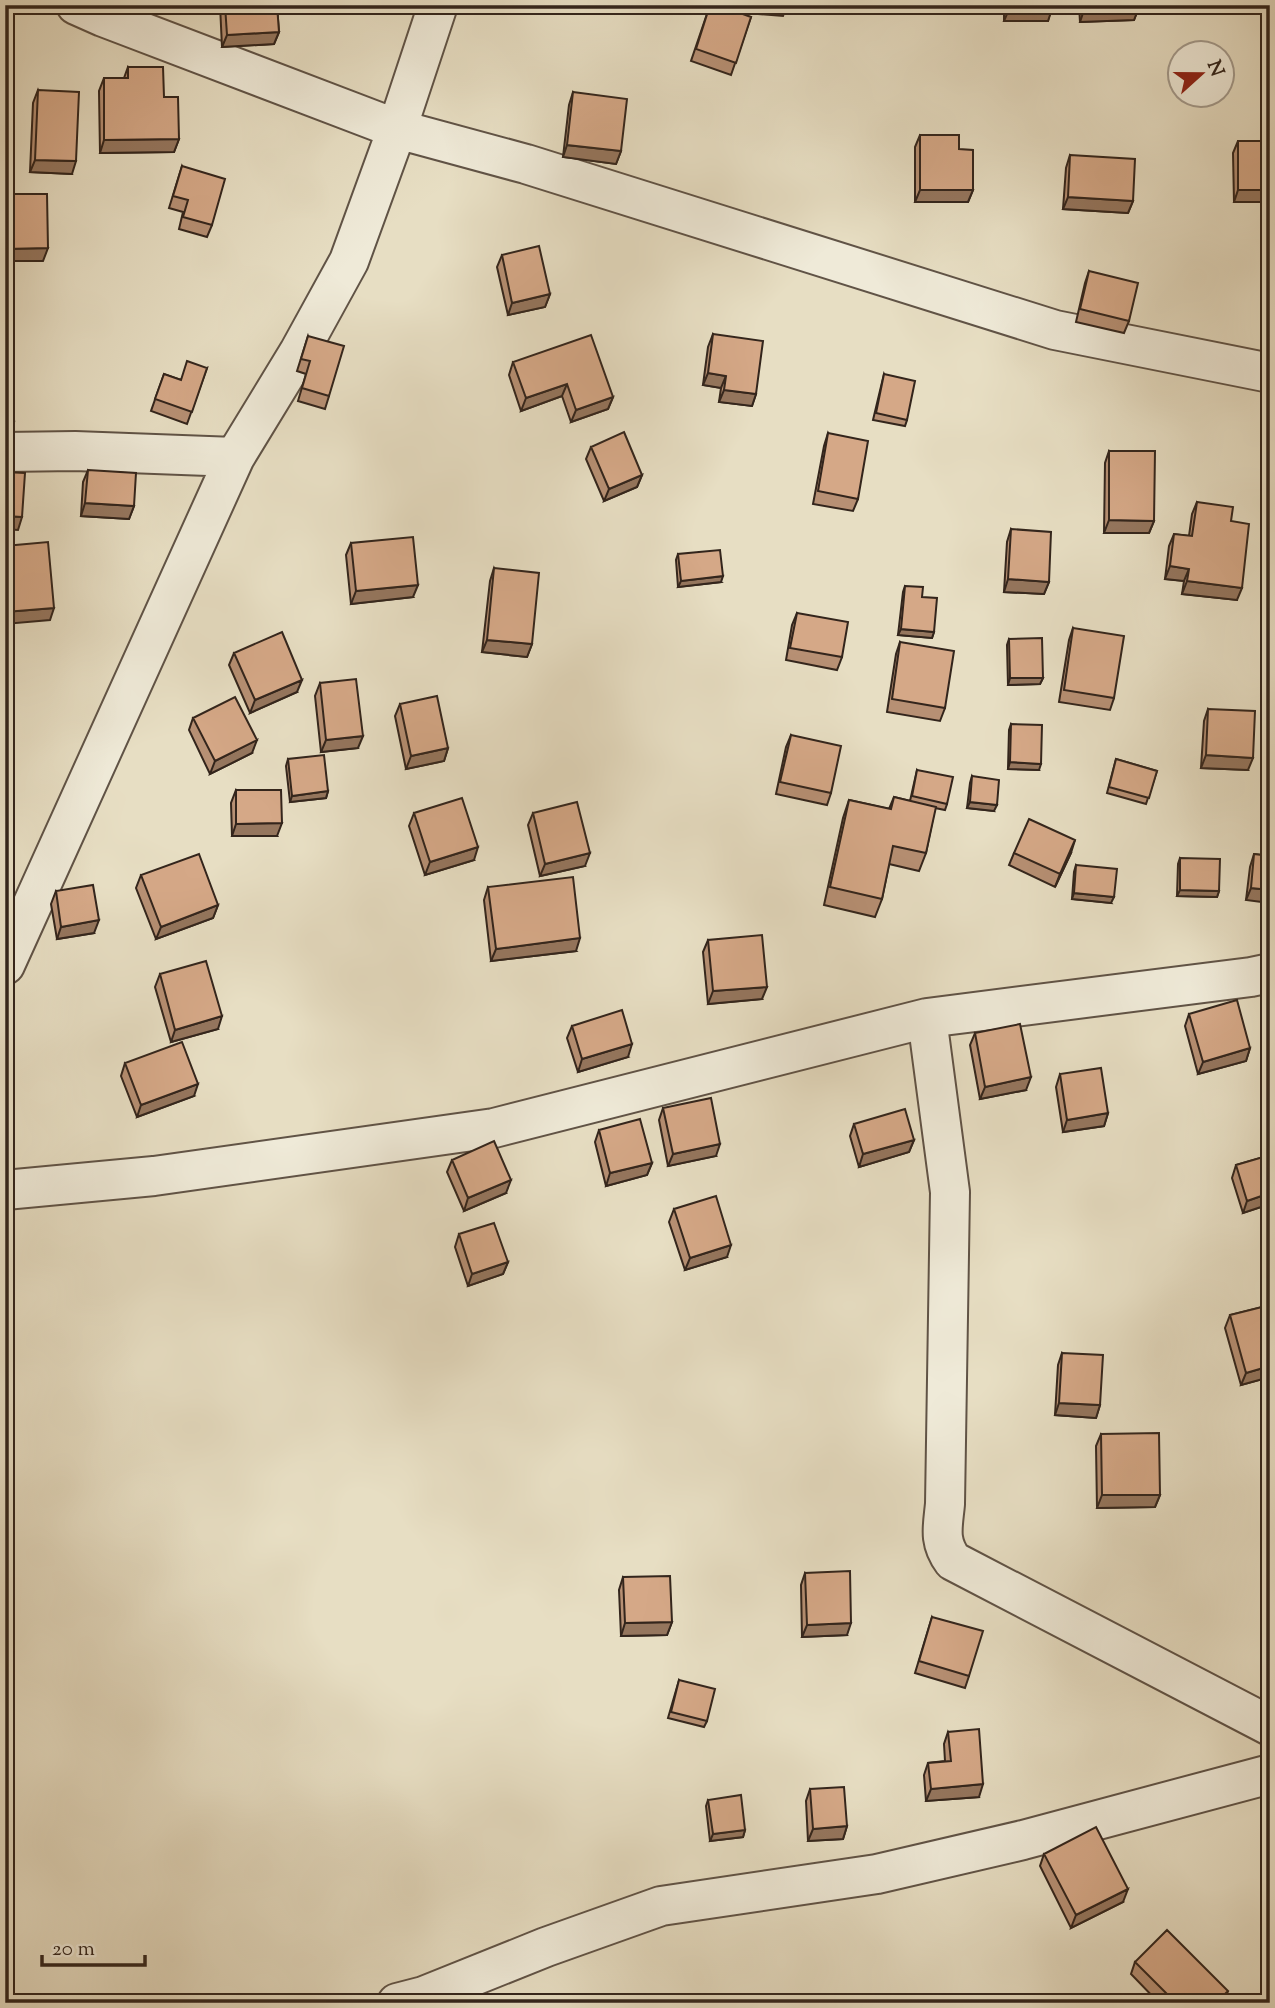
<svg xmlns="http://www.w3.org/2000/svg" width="1275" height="2008" viewBox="0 0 1275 2008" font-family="'Sorts Mill Goudy',serif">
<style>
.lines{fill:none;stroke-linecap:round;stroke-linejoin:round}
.minor-casing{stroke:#605346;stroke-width:42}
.minor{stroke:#efead8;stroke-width:38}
.wall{fill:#b79074;stroke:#33251c;stroke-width:2}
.shaded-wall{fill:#95765e;stroke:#33251c;stroke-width:2}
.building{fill:#d5a887;stroke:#33251c;stroke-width:2}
</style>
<rect width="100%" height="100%" fill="#e7dec3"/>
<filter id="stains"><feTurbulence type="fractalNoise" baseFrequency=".00286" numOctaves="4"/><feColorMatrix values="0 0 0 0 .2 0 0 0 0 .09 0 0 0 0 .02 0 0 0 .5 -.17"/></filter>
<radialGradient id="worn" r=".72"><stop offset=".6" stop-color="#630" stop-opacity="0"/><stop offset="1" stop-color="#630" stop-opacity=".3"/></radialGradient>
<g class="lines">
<g class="minor-casing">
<path id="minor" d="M76 5 103 17 397 129 526 164 1055 330 1270 373
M5 452 75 451 235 457
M5 965 235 457 299 352 349 261 397 129 438 5
M927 1018 950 1192 945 1504C943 1526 938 1541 953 1561L1270 1726
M5 1190 154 1176 494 1128 927 1018 1251 977 1270 973
M397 2003 424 1996 546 1947 661 1906 877 1874 1023 1840 1270 1774"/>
</g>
<use href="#minor" class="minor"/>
</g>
<path class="wall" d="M220 5H277L279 32 274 44 222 47Z
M710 5 751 17 731 75 691 61Z
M1004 5H1052L1048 21H1004Z
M1079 5H1138L1139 7 1134 20 1080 22Z
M128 67 179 139 174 152 100 153 99 91 104 78H124Z
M38 90 72 174 30 172 33 103Z
M573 92 621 151 616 164 563 157 569 105Z
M920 135 959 149 973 190 968 202H915V147Z
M1238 141H1270V202H1234L1233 153Z
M1070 155 1133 201 1128 213 1063 209 1066 168Z
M182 166 212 225 207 237 179 229 183 212 169 208Z
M502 255 550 294 545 307 508 315 497 267Z
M1089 271 1129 321 1124 333 1076 322 1085 283Z
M713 334 756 394 752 406 719 402 721 388 703 385 708 347Z
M308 336 329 396 325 409 298 401 306 374 297 371Z
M513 362 613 397 608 409 571 422 562 396 521 411 509 375Z
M207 368 187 424 151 411 164 374 181 380Z
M884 374 907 420 905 426 873 420Z
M828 433 858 499 853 511 813 504 824 446Z
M591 447 642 475 637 487 604 501 586 459Z
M1109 451 1154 521 1149 533H1104L1105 463Z
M88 470 134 506 129 519 81 516 83 482Z
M1197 502 1231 521 1237 600 1182 594 1184 581 1165 579 1169 546 1174 534 1189 536 1192 514Z
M1011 529 1049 582 1044 594 1004 592 1007 542Z
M351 543 413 597 351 604 346 555Z
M678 554 721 582 678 587 676 560Z
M494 568 532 644 527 657 482 652 490 581Z
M905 586 922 597 934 632 932 638 898 635 903 592Z
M797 613 842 657 837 670 786 660 792 625Z
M1073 628 1114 698 1110 710 1059 702 1069 640Z
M1009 639 1043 678 1040 684 1008 685 1007 645Z
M900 642 945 708 940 721 887 712 896 654Z
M234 653 297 692 250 713 229 665Z
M320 683 358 748 321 752 315 696Z
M400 704 448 748 444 761 406 769 395 716Z
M1208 709 1248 770 1201 768 1204 721Z
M193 718 252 753 210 774 189 730Z
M1011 724 1039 770 1008 769 1009 730Z
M791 735 831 793 827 805 776 794 786 747Z
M288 759 328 791 326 798 290 802 286 766Z
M1116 759 1157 771 1146 804 1107 793Z
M917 770 947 804 945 810 935 808 926 853 919 871 889 864 882 899 875 917 824 905 843 818 849 800 889 809 894 797 910 801Z
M972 776 994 811 967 808 970 783Z
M236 790 277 836H232L231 803Z
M414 813 474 860 425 875 409 826Z
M533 813 585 866 540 876 528 825Z
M1014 853H1071L1055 887 1009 865Z
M1254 854 1270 856 1246 900 1250 867Z
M1180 858 1219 891 1217 897 1177 896 1178 864Z
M1076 865 1111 903 1072 899 1074 872Z
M141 875 218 905 213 918 156 939 136 888Z
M488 887 576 951 491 961 484 900Z
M56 891 94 933 57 939 51 904Z
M708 940 762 999 708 1004 703 952Z
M160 974 218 1029 171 1042 155 987Z
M1189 1014 1250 1048 1246 1061 1198 1074 1185 1026Z
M572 1026 628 1057 578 1072 567 1038Z
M975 1033 1026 1090 980 1099 970 1045Z
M125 1063 194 1096 137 1117 121 1076Z
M1060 1074 1108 1113 1104 1126 1063 1132 1056 1087Z
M663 1108 716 1156 668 1166 659 1120Z
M854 1124 914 1140 909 1152 859 1167 850 1136Z
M599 1130 652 1163 647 1175 606 1186 595 1142Z
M1270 1155V1204L1243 1213 1232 1178 1236 1165Z
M452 1160 506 1193 464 1211 447 1172Z
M674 1209 727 1257 685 1270 669 1222Z
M459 1234 508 1262 503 1274 468 1286 455 1247Z
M1270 1305V1377L1241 1385 1225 1328 1230 1315Z
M1062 1353 1100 1405 1096 1418 1055 1415 1058 1365Z
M1101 1434 1160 1495 1155 1507 1097 1508 1096 1446Z
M805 1573 847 1635 802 1637 801 1585Z
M623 1577 672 1622 667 1635 621 1636 619 1590Z
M932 1617 969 1676 965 1688 915 1673Z
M679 1680 707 1721 704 1727 668 1718Z
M948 1732 979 1797 926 1801 924 1775 928 1763 945 1761 944 1744Z
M810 1789 847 1826 843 1839 808 1841 806 1801Z
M708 1800 745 1830 743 1837 710 1841 706 1806Z
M1044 1854 1123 1902 1071 1928 1040 1866Z
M1135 1962 1224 2003H1159L1131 1974Z"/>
<path class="shaded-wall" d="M750 5H787L783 16 747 13Z
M1139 7 1134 20 1080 22 1084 10Z
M1009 9H1052L1048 21H1004Z
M279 32 274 44 222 47 227 35Z
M179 139 174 152 100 153 104 140Z
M567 145 621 151 616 164 563 157Z
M35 160 76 161 72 174 30 172Z
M920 190H973L968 202H915Z
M1238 190H1270V202H1234Z
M1068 197 1133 201 1128 213 1063 209Z
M48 248 43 261H5V249Z
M550 294 545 307 508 315 512 303Z
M708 373 726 376 721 388 703 385Z
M567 384 562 396 521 411 526 398Z
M724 390 756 394 752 406 719 402Z
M613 397 608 409 571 422 576 410Z
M14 422 12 428 5 429V423Z
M642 475 637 487 604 501 609 489Z
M85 503 134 506 129 519 81 516Z
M5 516 22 517 18 530 5 529Z
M1109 520 1154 521 1149 533H1104Z
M1170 566 1189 569 1184 581 1165 579Z
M723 576 721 582 678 587 681 581Z
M1008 579 1049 582 1044 594 1004 592Z
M1187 581 1242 588 1237 600 1182 594Z
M418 585 413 597 351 604 356 591Z
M54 608 50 620 5 624V612Z
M901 629 934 632 932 638 898 635Z
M487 640 532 644 527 657 482 652Z
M1010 678H1043L1040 684 1008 685Z
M302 680 297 692 250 713 255 700Z
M363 736 358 748 321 752 326 740Z
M257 740 252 753 210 774 215 761Z
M448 748 444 761 406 769 411 756Z
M1206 755 1253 758 1248 770 1201 768Z
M1010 762 1041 764 1039 770 1008 769Z
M328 791 326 798 290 802 292 796Z
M970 802 997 805 994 811 967 808Z
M282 823 277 836H232L236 824Z
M1075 840 1071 853 1055 887 1060 874Z
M478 847 474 860 425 875 430 862Z
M590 853 585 866 540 876 545 864Z
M1251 888 1270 890V903L1246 900Z
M1180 890 1219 891 1217 897 1177 896Z
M1074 893 1114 897 1111 903 1072 899Z
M218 905 213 918 156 939 161 927Z
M99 920 94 933 57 939 61 927Z
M580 938 576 951 491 961 496 949Z
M767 987 762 999 708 1004 713 991Z
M222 1016 218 1029 171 1042 175 1030Z
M632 1044 628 1057 578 1072 582 1059Z
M1250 1048 1246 1061 1198 1074 1203 1062Z
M1031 1077 1026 1090 980 1099 985 1087Z
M198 1084 194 1096 137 1117 141 1105Z
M1108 1113 1104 1126 1063 1132 1067 1120Z
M914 1140 909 1152 859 1167 863 1154Z
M720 1144 716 1156 668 1166 673 1154Z
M652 1163 647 1175 606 1186 610 1173Z
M511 1180 506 1193 464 1211 468 1198Z
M1270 1193V1204L1243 1213 1247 1201Z
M731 1245 727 1257 685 1270 690 1258Z
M508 1262 503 1274 468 1286 472 1274Z
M1270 1366V1377L1241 1385 1246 1373Z
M1059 1403 1100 1405 1096 1418 1055 1415Z
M1102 1495H1160L1155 1507 1097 1508Z
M672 1622 667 1635 621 1636 625 1623Z
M851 1623 847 1635 802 1637 807 1625Z
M983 1784 979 1797 926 1801 931 1789Z
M847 1826 843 1839 808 1841 813 1829Z
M745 1830 743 1837 710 1841 713 1834Z
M1128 1889 1123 1902 1071 1928 1076 1915Z
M1228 1991 1224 2003H1216Z"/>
<path class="building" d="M225 5H277L279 32 227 35Z
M710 5H718L751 17 736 63 696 49Z
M1009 5H1052V9H1009Z
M1084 5H1138L1139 7 1084 10Z
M128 67H163L164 97H178L179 139 104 140V78H128Z
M38 90 79 92 76 161 35 160Z
M573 92 627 99 621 151 567 145Z
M920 135H959V149L973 150V190H920Z
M1238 141H1270V190H1238Z
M1070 155 1135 159 1133 201 1068 197Z
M182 166 225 179 212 225 183 217 188 200 173 196Z
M5 194H47L48 248 5 249Z
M539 246 550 294 512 303 502 255Z
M1089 271 1138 283 1129 321 1080 309Z
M713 334 763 341 756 394 724 390 726 376 708 373Z
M591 335 613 397 576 410 567 384 526 398 513 362Z
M308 336 344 346 329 396 302 388 310 361 301 359Z
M187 361 207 368 192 412 155 399 164 374 181 380Z
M884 374 915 381 907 420 876 413Z
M10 375 14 422 5 423V376Z
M624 432 642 475 609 489 591 447Z
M828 433 868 441 858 499 818 491Z
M1109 451H1155L1154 521 1109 520Z
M88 470 136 473 134 506 85 503Z
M5 472 25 473 22 517 5 516Z
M1197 502 1233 507 1231 521 1249 524 1242 588 1187 581 1189 569 1170 566 1174 534 1192 536Z
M1011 529 1051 532 1049 582 1008 579Z
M413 537 418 585 356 591 351 543Z
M48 542 54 608 5 612V546Z
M720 550 723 576 681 581 678 554Z
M494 568 539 573 532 644 487 640Z
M905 586 923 587 922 597 937 598 934 632 901 629Z
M797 613 848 622 842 657 790 648Z
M1073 628 1124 636 1114 698 1064 690Z
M282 632 302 680 255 700 234 653Z
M1042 638 1043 678H1010L1009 639Z
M900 642 954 651 945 708 892 699Z
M356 679 363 736 326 740 320 683Z
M437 696 448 748 411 756 400 704Z
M235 697 257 740 215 761 193 718Z
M1208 709 1255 711 1253 758 1206 755Z
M1011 724 1042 725 1041 764 1010 762Z
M791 735 841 746 831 793 780 782Z
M324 755 328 791 292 796 288 759Z
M1116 759 1157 771 1149 798 1109 787Z
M917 770 953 777 947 804 912 796Z
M972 776 999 780 997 805 970 802Z
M236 790H281L282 823 236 824Z
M894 797 936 807 926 853 893 846 882 899 830 887 849 800 891 809Z
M462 798 478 847 430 862 414 813Z
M577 802 590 853 545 864 533 813Z
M1029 819 1075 840 1060 874 1014 853Z
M199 854 218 905 161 927 141 875Z
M1254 854 1270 856V890L1251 888Z
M1180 858 1220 859 1219 891 1180 890Z
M1076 865 1117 869 1114 897 1074 893Z
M573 877 580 938 496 949 488 887Z
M93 885 99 920 61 927 56 891Z
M762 935 767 987 713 991 708 940Z
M206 961 222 1016 175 1030 160 974Z
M1237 1000 1250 1048 1203 1062 1189 1014Z
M622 1010 632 1044 582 1059 572 1026Z
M1020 1024 1031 1077 985 1087 975 1033Z
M182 1042 198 1084 141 1105 125 1063Z
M1101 1068 1108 1113 1067 1120 1060 1074Z
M711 1098 720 1144 673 1154 663 1108Z
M905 1109 914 1140 863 1154 854 1124Z
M5 1118 12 1120 5 1159Z
M640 1119 652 1163 610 1173 599 1130Z
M494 1141 511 1180 468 1198 452 1160Z
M1270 1155V1193L1247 1201 1236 1165Z
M716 1196 731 1245 690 1258 674 1209Z
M494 1223 508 1262 472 1274 459 1234Z
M1270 1305V1366L1246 1373 1230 1315Z
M1062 1353 1103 1355 1100 1405 1059 1403Z
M1159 1433 1160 1495H1102L1101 1434Z
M850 1571 851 1623 807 1625 805 1573Z
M670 1576 672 1622 625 1623 623 1577Z
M932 1617 983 1631 969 1676 919 1661Z
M679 1680 715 1689 707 1721 671 1712Z
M979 1729 983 1784 931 1789 928 1763 951 1761 948 1732Z
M844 1787 847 1826 813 1829 810 1789Z
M741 1795 745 1830 713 1834 708 1800Z
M1096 1827 1128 1889 1076 1915 1044 1854Z
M1167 1930 1228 1991 1216 2003H1176L1135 1962Z"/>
<rect width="1275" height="2008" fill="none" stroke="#e7dec3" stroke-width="28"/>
<rect x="7" y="7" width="1261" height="1994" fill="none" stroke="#33251c" stroke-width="3.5"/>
<rect x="14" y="14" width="1247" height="1980" fill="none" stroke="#33251c" stroke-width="2"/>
<g transform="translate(1201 74) rotate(69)"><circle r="33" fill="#efead8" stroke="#a49b8d" stroke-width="2"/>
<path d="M0-5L12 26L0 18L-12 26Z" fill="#8f2418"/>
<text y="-10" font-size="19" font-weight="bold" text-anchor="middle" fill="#33251c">N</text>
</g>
<path d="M42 1955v10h103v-10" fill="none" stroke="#33251c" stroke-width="3.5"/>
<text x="52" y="1955" font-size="21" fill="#33251c" stroke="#efead8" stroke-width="5" paint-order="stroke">20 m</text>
<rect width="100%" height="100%" filter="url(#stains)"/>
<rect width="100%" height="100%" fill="url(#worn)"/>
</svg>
